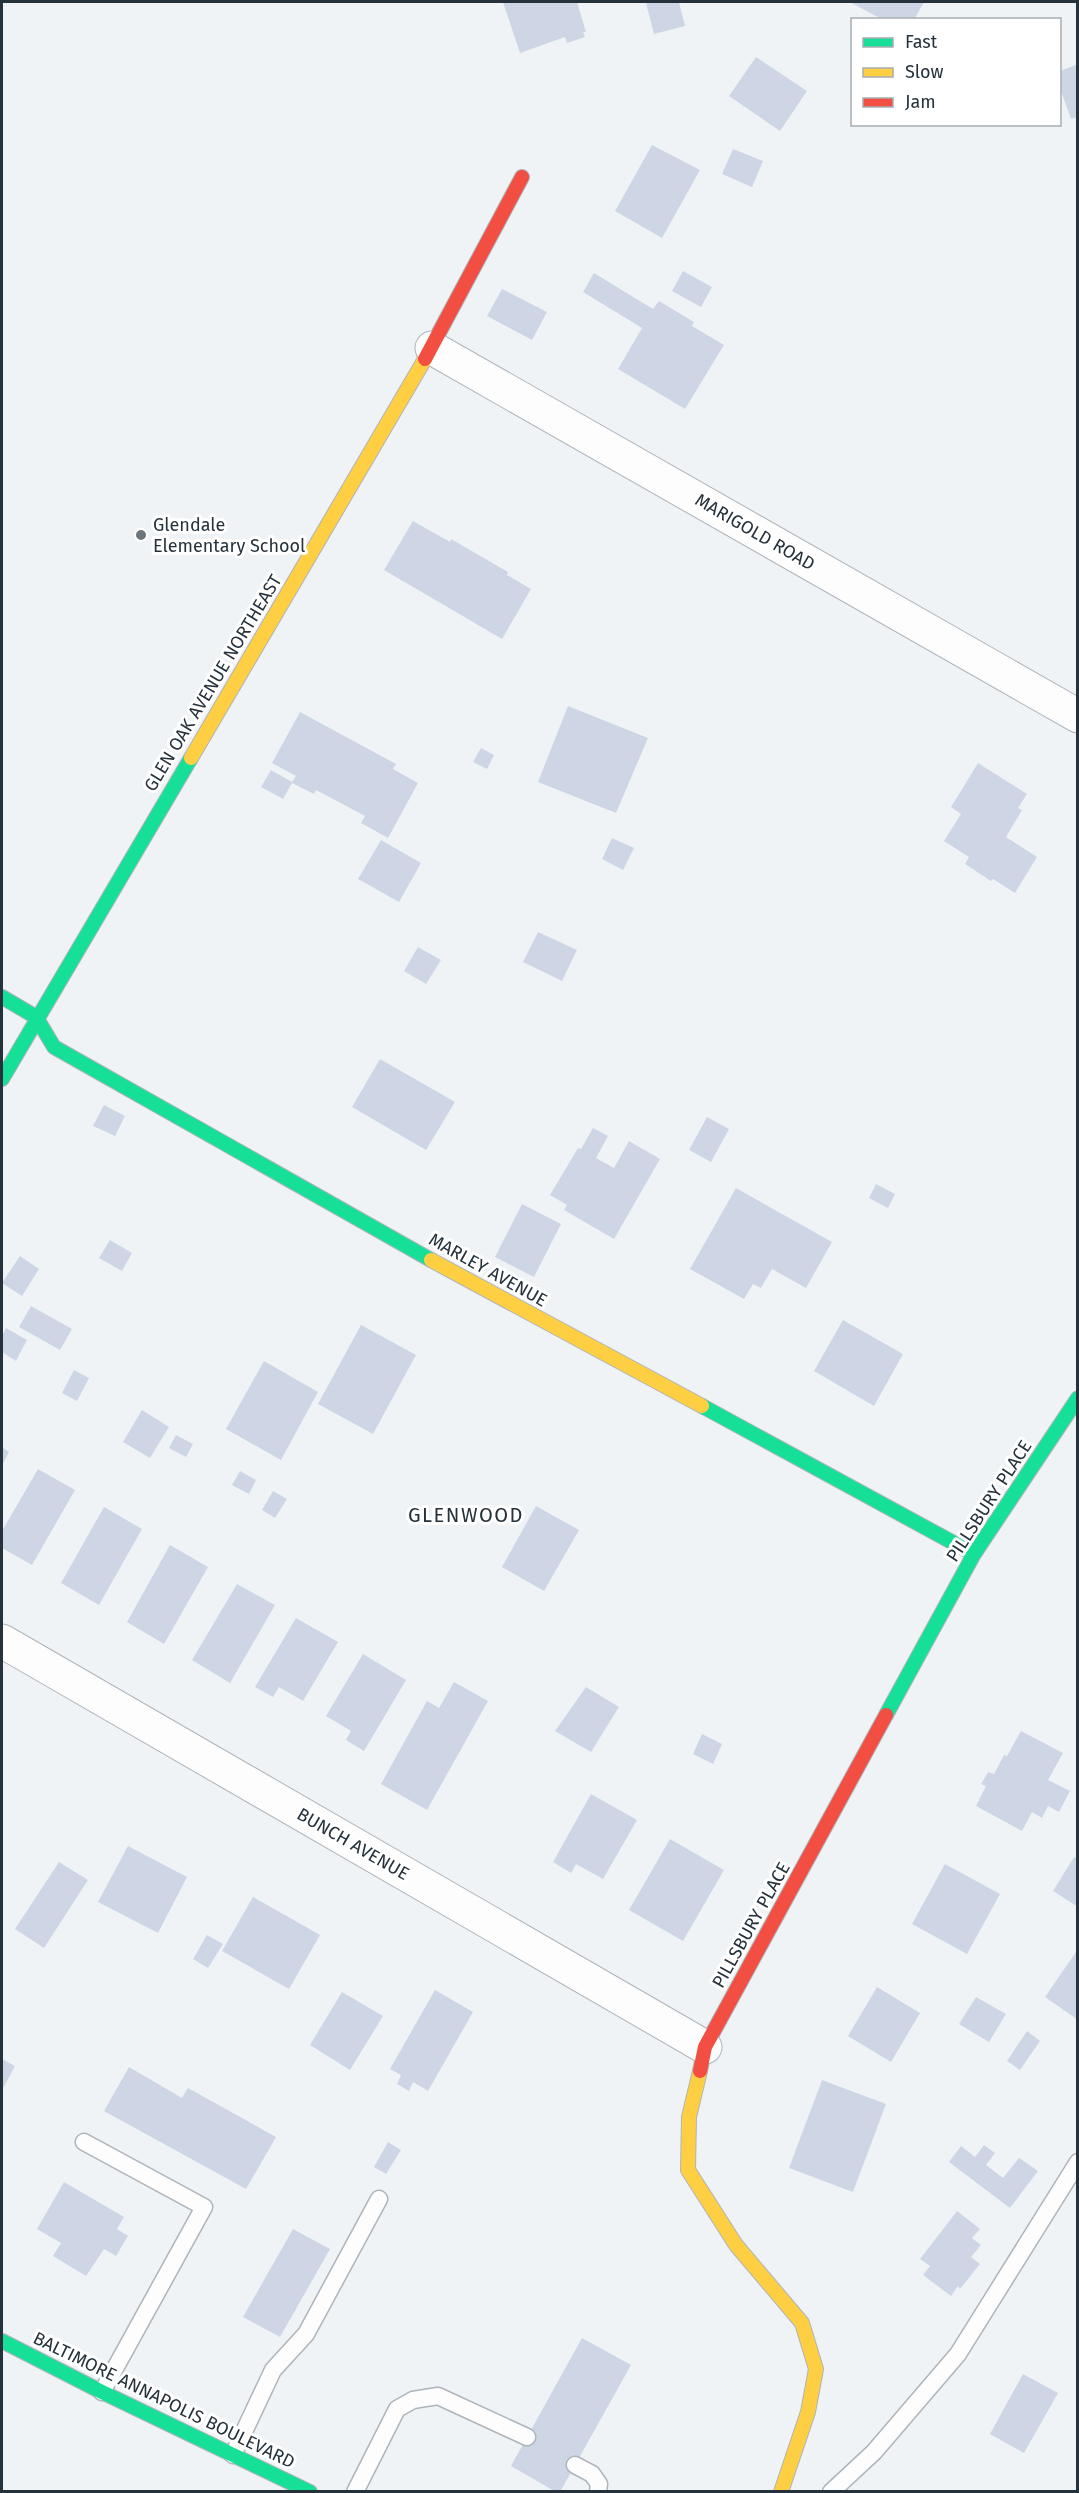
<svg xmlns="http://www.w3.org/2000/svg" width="1079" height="2493" viewBox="0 0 1079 2493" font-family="'Fira Sans',sans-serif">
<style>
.building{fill:#ced6e5}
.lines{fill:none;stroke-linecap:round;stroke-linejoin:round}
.lane-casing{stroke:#adb4ba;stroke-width:19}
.street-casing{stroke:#adb4ba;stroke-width:35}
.fast-casing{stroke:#adb4ba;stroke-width:16}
.slow-casing{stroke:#adb4ba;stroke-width:16}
.jam-casing{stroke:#adb4ba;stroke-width:16}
.lane{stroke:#fdfdfe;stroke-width:16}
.street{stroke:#fdfdfe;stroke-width:33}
.fast{stroke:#16e098;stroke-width:14}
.slow{stroke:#ffcf43;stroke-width:14}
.jam{stroke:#f24e42;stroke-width:14}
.poi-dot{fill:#6c757c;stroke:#fff;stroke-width:2}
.labels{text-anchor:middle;stroke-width:6;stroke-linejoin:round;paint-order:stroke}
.poi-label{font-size:18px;fill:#25313b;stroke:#fff;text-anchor:start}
.street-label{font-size:18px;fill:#25313b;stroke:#fff}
.neighbourhood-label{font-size:20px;letter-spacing:1.5px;fill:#25313b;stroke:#fff}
</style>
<rect width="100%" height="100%" fill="#f0f3f6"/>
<path class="building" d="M503 2H577L586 32H583L585 37 567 43 565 37 520 53Z
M653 2H679L685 26 654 34 646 3Z
M850 2H924L914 20H883Z
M756 57 807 91 780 131 729 96Z
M1078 64V117L1071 119 1060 88V71Z
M652 145 700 170 662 238 615 211Z
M733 149 763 161 752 187 722 174Z
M683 271 712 287 701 307 672 291Z
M594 273 653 309 659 301 694 322 692 326 724 345 685 409 618 369 642 328 583 292Z
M502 289 547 312 532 340 487 316Z
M413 521 450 542 451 539 508 572 507 575 531 589 502 639 384 570Z
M568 706 648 738 616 813 538 782Z
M300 712 396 764 393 769 418 783 388 838 361 823 365 816 316 790 314 794 292 783 283 799 261 787 271 770 292 782 296 776 272 763Z
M481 748 494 755 487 769 473 762Z
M978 763 1027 794 1018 808 1022 810 1006 837 1037 857 1015 893 993 879 991 881 965 864 969 857 944 841 961 814 951 807Z
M612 838 634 848 623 870 602 859Z
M381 840 421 863 399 902 358 879Z
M538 932 577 950 562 981 523 962Z
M418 947 441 960 426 984 404 971Z
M380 1059 455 1102 426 1150 352 1107Z
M104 1105 125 1116 115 1136 93 1126Z
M707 1117 729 1129 711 1162 689 1150Z
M593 1128 608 1136 596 1158 614 1168 629 1141 660 1159 614 1239 564 1210 567 1205 550 1195 578 1148 581 1149Z
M876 1184 895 1194 888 1208 869 1198Z
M736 1188 832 1242 806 1288 772 1269 761 1288 753 1284 744 1299 690 1269Z
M522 1204 561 1224 534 1277 495 1257Z
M110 1240 132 1253 122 1271 99 1258Z
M20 1256 39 1269 22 1296 2 1283Z
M31 1306 72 1329 60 1350 19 1327Z
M843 1320 903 1354 874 1406 814 1371Z
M361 1325 416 1355 373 1434 318 1404Z
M6 1328 27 1340 16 1361 2 1352V1336Z
M264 1361 318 1392 281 1460 226 1429Z
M74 1370 89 1378 77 1401 62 1393Z
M142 1410 169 1427 150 1458 123 1442Z
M176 1435 193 1444 186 1457 169 1448Z
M2 1447 9 1452 2 1466Z
M38 1469 75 1490 32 1565 2 1548V1531Z
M240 1471 256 1480 249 1494 232 1485Z
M273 1491 287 1499 275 1518 262 1510Z
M536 1506 579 1530 544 1591 502 1567Z
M104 1507 142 1529 99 1605 61 1583Z
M170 1545 208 1567 164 1644 127 1622Z
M237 1584 275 1605 230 1683 192 1660Z
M296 1618 338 1642 303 1701 279 1687 273 1697 255 1687Z
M363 1654 406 1680 364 1751 346 1740 351 1731 326 1716Z
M454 1682 488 1701 427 1810 381 1784 427 1701 439 1708Z
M586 1687 619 1707 591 1752 555 1731Z
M1021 1731 1063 1753 1048 1780 1070 1791 1059 1812 1048 1806 1042 1818 1032 1812 1022 1831 976 1806 986 1786 981 1784 986 1776 988 1772 994 1774 1004 1755 1007 1756Z
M702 1734 722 1744 713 1764 693 1754Z
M591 1794 637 1820 603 1879 576 1864 571 1873 553 1862Z
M670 1839 724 1870 683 1941 629 1910Z
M128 1846 187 1877 158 1933 98 1902Z
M1074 1857 1078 1859V1907L1053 1891Z
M59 1862 88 1880 44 1948 15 1929Z
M945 1864 1000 1894 967 1954 912 1924Z
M253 1897 320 1935 289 1989 222 1951Z
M207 1935 223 1944 208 1968 193 1959Z
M1078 1949V2020L1045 1997Z
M877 1987 920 2013 891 2062 848 2036Z
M435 1990 473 2012 428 2091 413 2082 409 2091 397 2084 401 2075 390 2069Z
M342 1992 383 2016 350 2070 310 2045Z
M976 1997 1006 2014 989 2042 959 2024Z
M1027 2031 1040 2041 1020 2070 1007 2061Z
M2 2059 15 2066 2 2090Z
M129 2067 182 2098 188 2088 276 2137 246 2189 104 2111Z
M822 2080 886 2104 853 2192 789 2168Z
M388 2142 401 2150 386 2174 374 2167Z
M984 2145 995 2153 986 2165 1003 2178 1019 2158 1038 2171 1010 2208 949 2162 961 2146 975 2157Z
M64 2182 124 2217 117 2229 128 2236 116 2256 104 2249 86 2276 53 2256 61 2243 37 2229Z
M957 2211 980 2229 972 2238 981 2245 971 2257 980 2264 960 2289 958 2286 951 2296 923 2275 930 2266 920 2259Z
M293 2229 330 2249 280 2337 243 2317Z
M582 2338 631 2365 560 2492H556L511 2466Z
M1023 2374 1058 2393 1024 2453 990 2434Z"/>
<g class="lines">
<g class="lane-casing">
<path id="lane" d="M84 2142 204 2207 102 2392
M233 2455 273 2370 306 2334 379 2199
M575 2465 592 2474 599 2484 598 2492
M355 2492 397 2409 413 2400 438 2396 527 2437
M831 2492 874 2452 958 2354 1078 2162"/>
</g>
<g class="street-casing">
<path id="street" d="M432 348 1078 716
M2 1641 705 2047"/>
</g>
<g class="fast-casing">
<path id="fast" d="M2 997 36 1017 54 1047 431 1260
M2 1079 191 758
M702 1406 974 1554
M886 1715 974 1554 1078 1398
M2 2341 102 2392 310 2492"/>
</g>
<g class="slow-casing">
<path id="slow" d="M191 758 425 359
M431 1260 702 1406
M700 2071 689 2117 688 2170 736 2245 802 2323 816 2369 808 2412 781 2492"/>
</g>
<g class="jam-casing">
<path id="jam" d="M425 359 522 177
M700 2071 705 2047 886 1715"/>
</g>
<use href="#lane" class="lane"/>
<use href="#street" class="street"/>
<use href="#fast" class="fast"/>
<use href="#slow" class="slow"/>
<use href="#jam" class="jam"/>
</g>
<circle class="poi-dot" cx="141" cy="535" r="6"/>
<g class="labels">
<g class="poi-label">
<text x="153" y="531">Glendale<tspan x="153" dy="21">Elementary School</tspan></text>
</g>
<g class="street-label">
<text transform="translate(755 532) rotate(30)" y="6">MARIGOLD ROAD</text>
<text transform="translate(213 683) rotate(-59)" y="6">GLEN OAK AVENUE NORTHEAST</text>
<text transform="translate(488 1270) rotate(29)" y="6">MARLEY AVENUE</text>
<text transform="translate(989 1501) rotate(-57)" y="6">PILLSBURY PLACE</text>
<text transform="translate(353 1844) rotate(30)" y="6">BUNCH AVENUE</text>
<text transform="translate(751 1925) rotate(-61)" y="6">PILLSBURY PLACE</text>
<text transform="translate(164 2400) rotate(26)" y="6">BALTIMORE ANNAPOLIS BOULEVARD</text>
</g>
<g class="neighbourhood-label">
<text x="466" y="1522">GLENWOOD</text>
</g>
</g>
<rect width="1079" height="2493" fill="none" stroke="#25313b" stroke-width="6"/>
<rect x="851" y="18" width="210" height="108" fill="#ffffff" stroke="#a8adb1" stroke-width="1.5"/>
<rect x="863" y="38" width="30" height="9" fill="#16e098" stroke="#a8adb1" stroke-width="1.5"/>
<text x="905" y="48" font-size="18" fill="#25313b">Fast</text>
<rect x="863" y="68" width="30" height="9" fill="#ffcf43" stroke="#a8adb1" stroke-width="1.5"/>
<text x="905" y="78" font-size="18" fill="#25313b">Slow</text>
<rect x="863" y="98" width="30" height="9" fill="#f24e42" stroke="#a8adb1" stroke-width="1.5"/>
<text x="905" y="108" font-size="18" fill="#25313b">Jam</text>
</svg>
